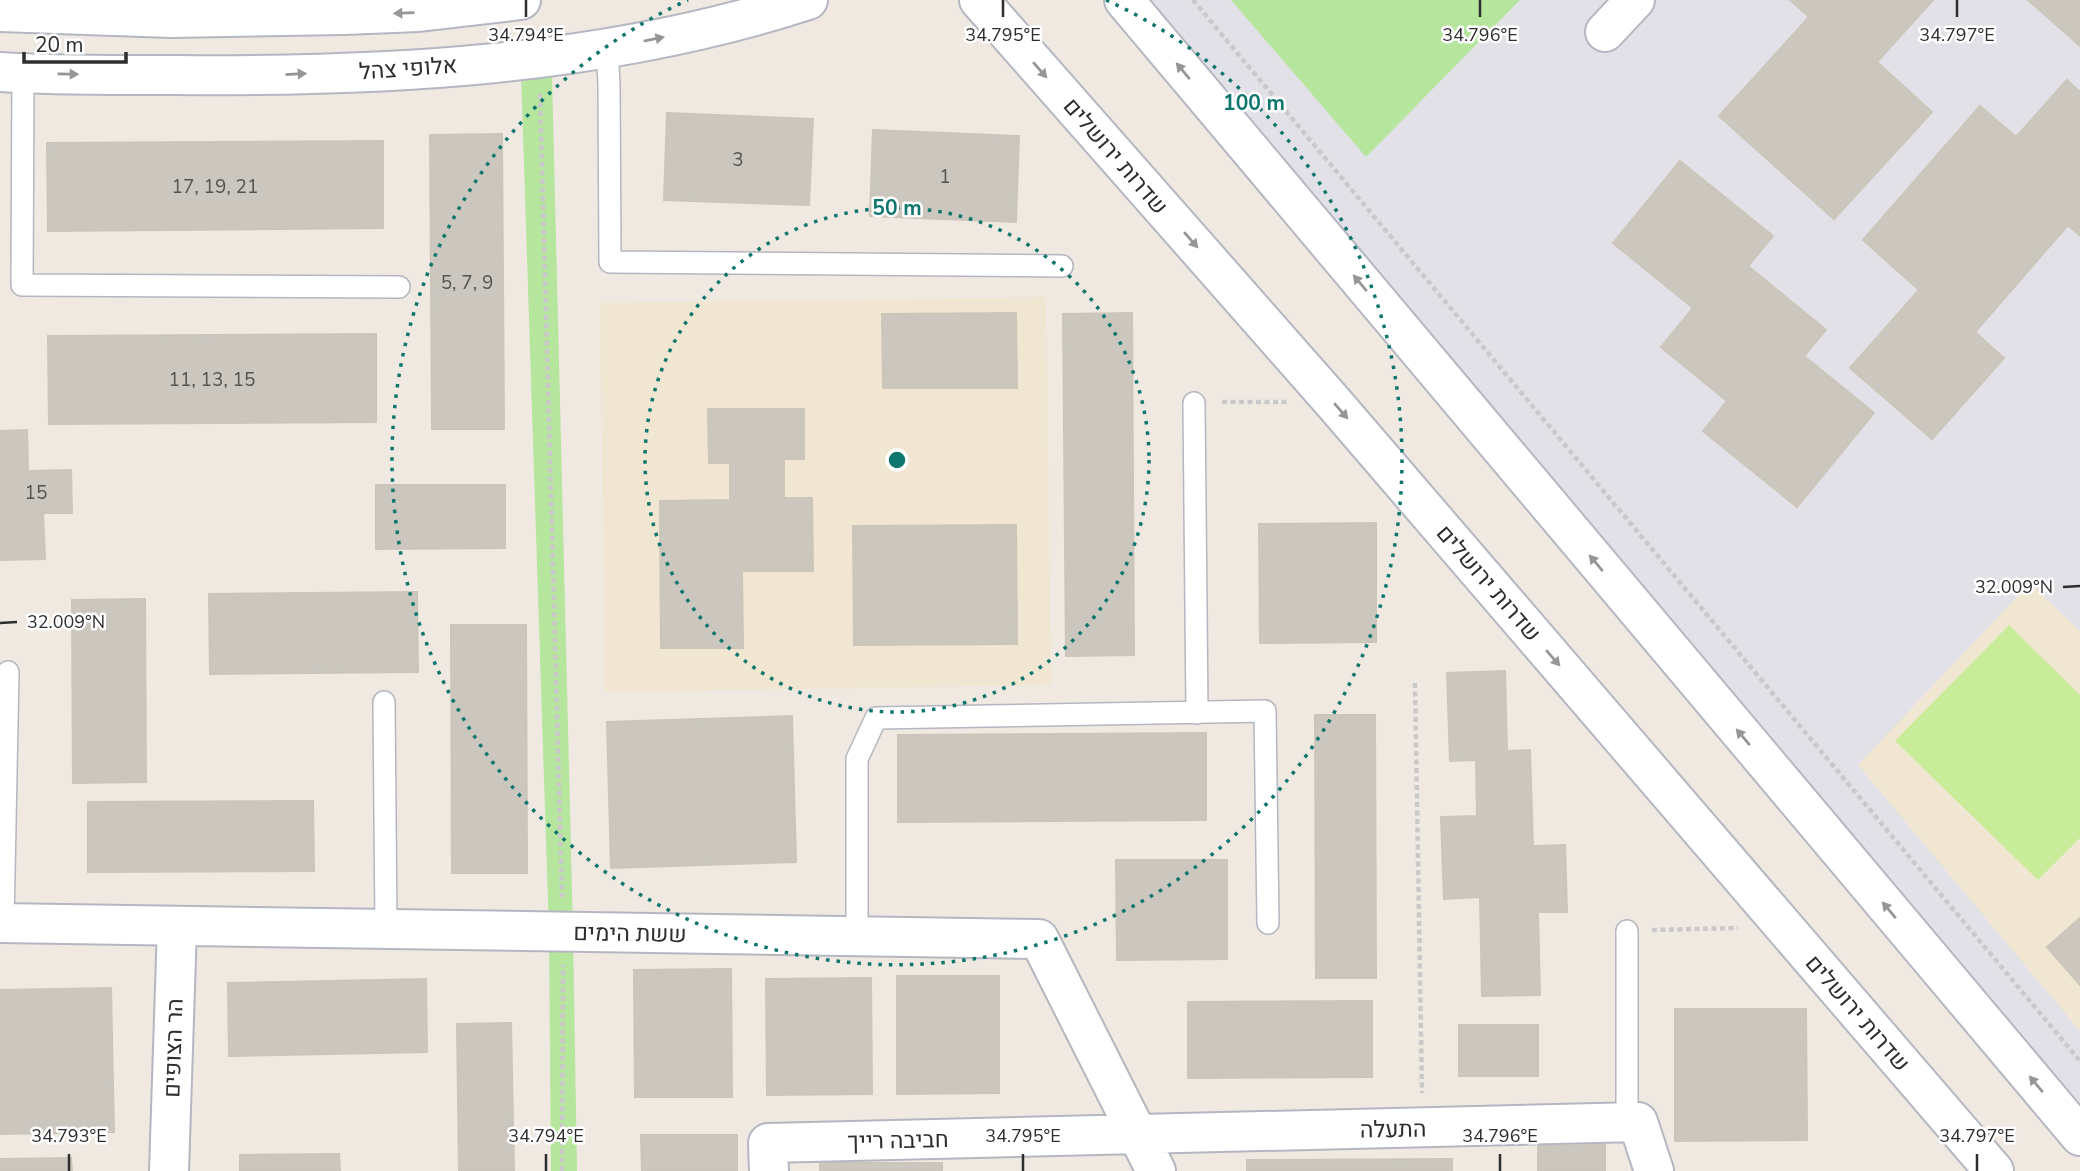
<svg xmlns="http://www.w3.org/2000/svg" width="2080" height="1171" viewBox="0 0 2080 1171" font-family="'Nunito Sans',Heebo,sans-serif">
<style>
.industrial{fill:#e3e1e8}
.education{fill:#f0e6d1}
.green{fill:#b6e59e}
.pitch{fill:#c9ec9a}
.building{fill:#cbc7bf;stroke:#cbc5ba;stroke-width:2}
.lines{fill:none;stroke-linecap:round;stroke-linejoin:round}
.lane-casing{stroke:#b4b7c1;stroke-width:24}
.street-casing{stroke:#b4b7c1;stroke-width:42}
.secondary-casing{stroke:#b4b7c1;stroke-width:42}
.path{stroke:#c9c9c9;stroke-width:4.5;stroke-dasharray:5 3.5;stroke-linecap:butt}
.lane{stroke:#fff;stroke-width:21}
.street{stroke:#fff;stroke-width:38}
.secondary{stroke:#fff;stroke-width:38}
.oneway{fill:#969696}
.ticks{fill:none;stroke:#2e2e2e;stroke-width:2.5}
.ring{fill:none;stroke:#0f766e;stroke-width:3.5;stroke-dasharray:3.5 7}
.labels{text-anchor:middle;stroke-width:5;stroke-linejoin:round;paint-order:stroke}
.number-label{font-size:19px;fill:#555452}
.street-label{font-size:23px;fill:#2e2e2e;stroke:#fff}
.ticks-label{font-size:18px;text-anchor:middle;fill:#2e2e2e;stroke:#fff;stroke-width:5;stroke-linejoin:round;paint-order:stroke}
.centre{fill:#0f766e;stroke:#fff;stroke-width:3.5}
.ring-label{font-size:21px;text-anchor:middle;font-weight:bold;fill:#0f766e;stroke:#fff;stroke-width:5;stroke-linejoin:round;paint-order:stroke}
</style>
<rect width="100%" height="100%" fill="#efe9e1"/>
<path class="industrial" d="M1149 0H2080V1109Z"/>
<path class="education" d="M1046 297 1051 685 605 692 600 303Z
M2030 583 2080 631V1031L1858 765Z"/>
<path class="green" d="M1231 0H1520L1366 157Z
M521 73 552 75 573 932 577 1171H551L549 932Z"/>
<path class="pitch" d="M2009 625 2080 695V838L2038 880 1895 741Z"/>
<path class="building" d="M1790 0H1933L1877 62 1932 112 1834 219 1719 116 1809 17Z
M2028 0H2080V46Z
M2067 80 2080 92V236L2068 225 1975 332 2004 358 1932 439 1850 368 1919 290 1863 240 1980 106 2016 137Z
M667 113 813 119 809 205 664 200Z
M873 130 1019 136 1016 222 870 216Z
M502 134 504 429H432L430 135Z
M383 141V228L48 231 47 143Z
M1680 161 1773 236 1748 266 1826 330 1804 356 1874 413 1797 507 1703 431 1727 401 1661 347 1693 308 1613 243Z
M1016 313 1017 388H883L882 314Z
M1132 313 1134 655 1066 656 1063 314Z
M376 334V422L49 424 48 336Z
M708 409H804V459H784V498H812L813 571H742L743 648H661L660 501 730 500V463H709Z
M27 430 28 471 71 470 72 513H43L45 559 0 560V431Z
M376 485H505V548L376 549Z
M1376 523V642L1260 643 1259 524Z
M1016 525 1017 644 854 645 853 526Z
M417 592 418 672 210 674 209 594Z
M145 599 146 782 73 783 72 600Z
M451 625H526L527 873H452Z
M1505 671 1507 751 1530 750 1533 846 1565 845 1567 912H1538L1540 995 1482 996 1480 897 1444 899 1441 817 1477 816 1476 760 1450 761 1447 673Z
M1315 715H1375L1376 978H1316Z
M792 716 796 862 611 868 607 722Z
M1206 733V820L898 822V735Z
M313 801 314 871 88 872V802Z
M1116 860H1227V959L1117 960Z
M2080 918V985L2047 947Z
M731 969 732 1097H635L634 970Z
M897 976H999V1093L897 1094Z
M871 978 872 1094 767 1095 766 979Z
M426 979 427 1052 229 1056 228 983Z
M111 988 114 1132 0 1134V990Z
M1372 1001V1077L1188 1078V1002Z
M1675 1009H1806L1807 1140 1675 1141Z
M511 1023 514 1171H459L457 1024Z
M1459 1025H1538V1076H1459Z
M641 1135H737V1171H642Z
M1605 1145V1171H1538V1146Z
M339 1154 340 1171H240V1155Z
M71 1158 72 1171H0V1159Z
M1452 1159V1171H1247V1160Z
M820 1163H942V1171H820Z"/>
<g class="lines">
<g class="lane-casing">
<path id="lane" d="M607 48 609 84 610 262 1062 266
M23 74 22 285 399 287
M1194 403 1197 713
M384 702 386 929
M3 923 8 672
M1627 931V1123
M857 936V759L876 718 1265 711 1268 923"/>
</g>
<g class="street-casing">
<path id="street" d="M1605 32 1635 0
M0 923 1039 939 1156 1171
M169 1171 177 926
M769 1171 768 1143 1638 1122 1654 1171"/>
</g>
<g class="secondary-casing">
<path id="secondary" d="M979 0 1333 402 1994 1171
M1124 0 2080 1136
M0 12 171 18 344 15 419 12 521 0
M0 72C58 76 117 75 175 75 386 77 606 66 808 0"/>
</g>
<path class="path" d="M1193 0 2080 1061
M540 94 562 897
M1222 402H1287
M1415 683 1422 1093
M1652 930 1738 928
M562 1171 563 965"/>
<use href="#lane" class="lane"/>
<use href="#street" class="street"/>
<use href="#secondary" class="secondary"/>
</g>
<defs><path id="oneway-solid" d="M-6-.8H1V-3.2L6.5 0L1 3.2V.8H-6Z" transform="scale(1.75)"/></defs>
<g class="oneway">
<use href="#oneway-solid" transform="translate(404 13) rotate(178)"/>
<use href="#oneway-solid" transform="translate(654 39) rotate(-11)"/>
<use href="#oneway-solid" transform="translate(1040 70) rotate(49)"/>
<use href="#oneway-solid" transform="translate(1183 71) rotate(-130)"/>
<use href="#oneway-solid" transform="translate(68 74) rotate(1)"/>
<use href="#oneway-solid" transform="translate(296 74) rotate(-3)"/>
<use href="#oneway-solid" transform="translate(1191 240) rotate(49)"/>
<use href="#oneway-solid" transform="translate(1360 283) rotate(-130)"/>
<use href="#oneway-solid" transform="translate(1341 411) rotate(49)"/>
<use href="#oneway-solid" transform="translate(1596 563) rotate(-130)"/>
<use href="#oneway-solid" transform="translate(1553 658) rotate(49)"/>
<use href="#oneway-solid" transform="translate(1743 737) rotate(-130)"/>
<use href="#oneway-solid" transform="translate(1889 910) rotate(-130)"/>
<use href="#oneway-solid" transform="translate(2036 1084) rotate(-130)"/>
</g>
<path class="ticks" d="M526 0V17M1003 0V17M1480 0V17M1957 0V17M2063 587 2080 586M0 623 17 622M69 1154V1171M546 1154V1171M1023 1154V1171M1500 1154V1171M1977 1154V1171"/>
<g class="ring">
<circle cx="897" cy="460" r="252"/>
<path d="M1106 0A505 505 0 1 1 688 0"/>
</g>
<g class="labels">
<g class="number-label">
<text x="738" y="166">3</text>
<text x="945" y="183">1</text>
<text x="215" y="193">17, 19, 21</text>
<text x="467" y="289">5, 7, 9</text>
<text x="212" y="386">11, 13, 15</text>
<text x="36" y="499">15</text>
</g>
<g class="street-label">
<text transform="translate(408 68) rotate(-4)" y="8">אלופי צהל</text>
<text transform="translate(1116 156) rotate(49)" y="8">שדרות ירושלים</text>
<text transform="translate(1489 583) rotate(49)" y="8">שדרות ירושלים</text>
<text transform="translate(630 933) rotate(1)" y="8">ששת הימים</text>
<text transform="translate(1858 1013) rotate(49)" y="8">שדרות ירושלים</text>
<text transform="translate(173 1048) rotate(-88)" y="8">הר הצופים</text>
<text transform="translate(1393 1129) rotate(-1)" y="8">התעלה</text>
<text transform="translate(898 1140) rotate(-1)" y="8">חביבה רייך</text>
</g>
</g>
<g class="ticks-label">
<text x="526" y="41">34.794°E</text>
<text x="1003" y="41">34.795°E</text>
<text x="1480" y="41">34.796°E</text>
<text x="1957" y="41">34.797°E</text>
<text x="2014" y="593">32.009°N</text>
<text x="66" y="628">32.009°N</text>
<text x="69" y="1142">34.793°E</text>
<text x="546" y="1142">34.794°E</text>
<text x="1023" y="1142">34.795°E</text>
<text x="1500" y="1142">34.796°E</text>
<text x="1977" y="1142">34.797°E</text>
</g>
<circle cx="897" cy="460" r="10" class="centre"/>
<g class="ring-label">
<text x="1254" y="110">100 m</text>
<text x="897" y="215">50 m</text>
</g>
<path d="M24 52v10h102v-10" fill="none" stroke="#2e2e2e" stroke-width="3.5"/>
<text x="35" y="52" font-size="21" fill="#2e2e2e" stroke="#ffffff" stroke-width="5" paint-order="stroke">20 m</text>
</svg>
